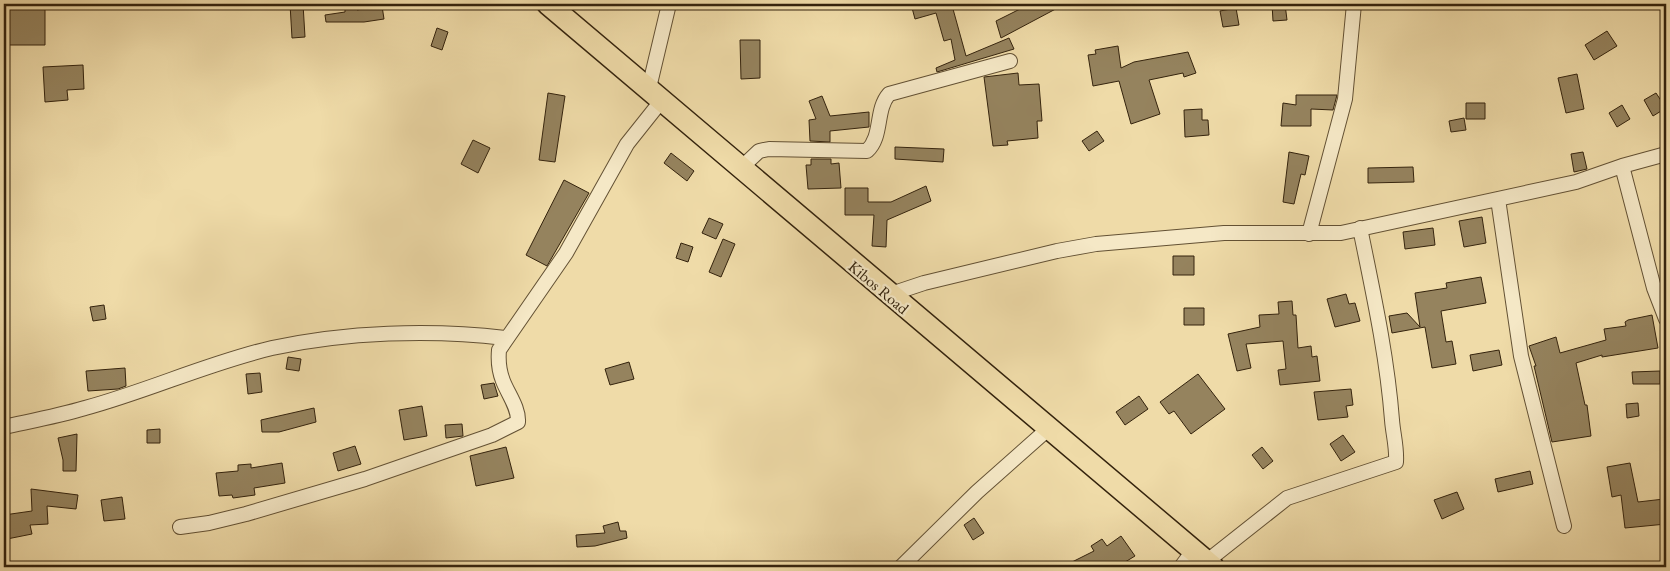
<svg xmlns="http://www.w3.org/2000/svg" width="1670" height="571" font-family="'EB Garamond',serif">
<rect width="100%" height="100%" fill="#efdba8"/>
<filter id="stains"><feTurbulence type="fractalNoise" baseFrequency=".004" numOctaves="4"/><feColorMatrix values="0 0 0 0 .2 0 0 0 0 .09 0 0 0 0 .02 0 0 0 .5 -.17"/></filter>
<radialGradient id="worn" r=".72"><stop offset=".6" stop-color="#630" stop-opacity="0"/><stop offset="1" stop-color="#630" stop-opacity=".3"/></radialGradient>
<path fill="#95835e" stroke="#34230d" d="M4,4h41v41h-41z
M290,4h13l2,33 -13,1z
M345,4h12v6l25,-4 2,13 -20,3h-38l-1,-7 20,-3z
M911,4h45v4l-3,1 13,47 43,-18 5,11 -77,23 -1,-4 19,-8 -4,-21 -7,2 -8,-28 -21,6z
M1030,4h35l-64,34 -5,-17z
M1272,4h13l2,16 -14,1z
M1236,8l3,17 -16,2 -3,-16z
M437,28l11,4 -6,18 -11,-4z
M1607,31l10,15 -23,14 -9,-15z
M740,40h20v38l-19,1z
M1118,46l3,22 13,-6 54,-10 8,21 -12,4 -1,-4 -34,7 11,34 -29,10 -12,-43 -26,5 -5,-31 8,-1 -1,-4z
M83,65l1,24 -17,1 1,10 -23,2 -2,-35z
M1018,73l1,12 20,-1 3,37h-5l1,17 -31,3 1,4 -15,1 -9,-69z
M1577,74l7,35 -18,4 -8,-35z
M548,93l17,3 -10,66 -16,-2z
M1656,93l10,15 -13,8 -9,-16z
M1296,95h41l-4,15 -22,-1v17h-30l2,-23 13,2z
M822,96l8,20 39,-4v15l-39,4v11l-20,-1 -1,-21 7,-1 -7,-18z
M1466,103h19v16h-19z
M1622,105l8,14 -13,8 -8,-14z
M1202,109v11h6l1,15 -24,2 -1,-27z
M1464,118l2,12 -15,2 -2,-11z
M1097,131l7,10 -15,10 -7,-10z
M473,140l17,8 -12,25 -17,-9z
M895,147l49,2 -1,13 -48,-3z
M1289,152l20,4 -4,19 -4,-1 -7,30 -11,-2z
M1583,152l4,17 -13,3 -3,-18z
M671,153l23,18 -7,10 -23,-18z
M811,159h20v5l8,-1 2,25 -33,1 -2,-24h5z
M1413,167l1,15 -46,1v-15z
M564,180l25,13 -42,73 -21,-11z
M926,186l5,15 -44,19 -1,27 -14,-1 2,-31h-29v-27h23v14h23z
M1482,217l4,26 -22,4 -5,-26z
M709,218l14,6 -7,15 -14,-6z
M1433,228l2,17 -30,4 -2,-17z
M723,239l12,5 -14,33 -12,-5z
M681,243l12,4 -5,15 -12,-4z
M1173,256h21v19h-21z
M1481,277l5,26 -45,8 5,31 6,-1 4,23 -24,4 -7,-41 -33,6 -3,-17 18,-3 13,14 -5,-34 32,-5 -1,-5z
M1346,294l3,10 6,-1 5,18 -25,6 -8,-28z
M1292,301l1,14h3l2,33 13,-2 1,11 5,-1 3,25 -40,4 -2,-15 8,-1 -3,-28 -37,3 5,24 -14,3 -9,-37 32,-7 -1,-12 20,-1 -1,-12z
M104,305l2,14 -13,2 -3,-14z
M1184,308h20v17h-20z
M1652,315l6,33 -56,9v-2l-26,8 9,42h2l4,31 -39,6 -18,-76h2l-7,-20 27,-9 4,16 46,-13 -2,-11 22,-3 -1,-4 3,-2z
M1499,350l3,15 -29,6 -3,-16z
M288,357l13,2 -2,12 -13,-2z
M629,362l5,17 -24,6 -5,-16z
M125,368l1,18 -8,3 -30,2 -2,-20z
M1660,371v13h-27l-1,-12z
M260,373l2,19 -14,2 -2,-20z
M1198,374l27,35 -34,25 -17,-23 -5,3 -9,-12z
M494,383l4,13 -14,3 -3,-14z
M1351,389l2,16 -7,1 2,11 -30,3 -4,-28z
M1139,396l9,13 -23,16 -9,-13z
M1638,403l1,13 -12,2 -1,-14z
M422,406l5,30 -23,4 -5,-30z
M314,408l2,14 -37,10h-17l-1,-12z
M462,424l1,12 -17,2 -1,-13z
M160,429v14h-13v-13z
M77,434l-1,37h-13v-11l-5,-22z
M1343,435l12,17 -14,9 -11,-17z
M355,446l6,18 -23,7 -5,-18z
M506,447l8,31 -38,8 -6,-30z
M1262,447l11,14 -10,8 -11,-14z
M282,463l3,20 -31,5 1,7 -22,3 -1,-3 -13,1 -3,-23 22,-2v-6l13,-1v4z
M1630,463l8,39 26,-3 2,25 -41,4 -4,-33 -9,2 -5,-30z
M1530,471l3,13 -35,8 -3,-13z
M31,489l47,6 -2,14 -29,-3 1,18 -18,1 2,9 -25,5 -3,-9v-15l28,-4z
M1457,492l7,17 -22,10 -8,-19z
M122,497l3,22 -21,2 -3,-21z
M974,518l10,15 -11,7 -9,-15z
M618,522l2,9h6l1,7 -32,8 -18,1 -1,-12 29,-2 -2,-7z
M1121,536l14,20 -18,11h-12l-3,-4 -8,4h-32l32,-16 -3,-5 11,-7 5,7z"/>
<g fill="none" stroke-linecap="round" stroke-linejoin="round">
<g stroke="#635134" stroke-width="16">
<path id="minor" d="M649,88l20,-84
M1622,166l32,122 12,31
M741,168l18,-17 10,-2 98,2c16,-15 8,-41 22,-57l121,-33
M1498,199l23,157 43,170
M1309,234l36,-135 9,-95
M888,295l36,-12 133,-32 39,-7 128,-11h117l235,-51 46,-16 44,-12
M4,427c27,-6 54,-11 81,-19 63,-17 123,-45 187,-60 74,-16 159,-19 233,-10
M180,527l29,-4 37,-9 119,-35 127,-44 26,-13c1,-14 -10,-28 -15,-41 -4,-10 -5,-20 -4,-31l67,-97 61,-109 35,-44
M1206,562l81,-64 109,-36c1,-15 -3,-28 -4,-42 -5,-65 -19,-128 -32,-192
M901,567l76,-75 71,-63
M1181,567l12,-16"/>
</g>
<g stroke="#34230d" stroke-width="24">
<path id="primary" d="M548,4l665,563"/>
</g>
<use href="#minor" stroke="#f5e8c6" stroke-width="14"/>
<use href="#primary" stroke="#efdba8" stroke-width="21"/>
</g>
<g text-anchor="middle" stroke-width="4.5" stroke-linejoin="round" paint-order="stroke">
<g font-size="16" fill="#34230d" stroke="#f5e8c6">
<text transform="translate(879 287) rotate(40)" y="6">Kibos Road</text>
</g>
</g>
<rect width="1670" height="571" fill="none" stroke="#efdba8" stroke-width="20"/>
<rect x="5" y="5" width="1660" height="561" fill="none" stroke="#34230d" stroke-width="2.5"/>
<rect x="10" y="10" width="1650" height="551" fill="none" stroke="#34230d"/>
<rect width="100%" height="100%" filter="url(#stains)"/>
<rect width="100%" height="100%" fill="url(#worn)"/>
</svg>
